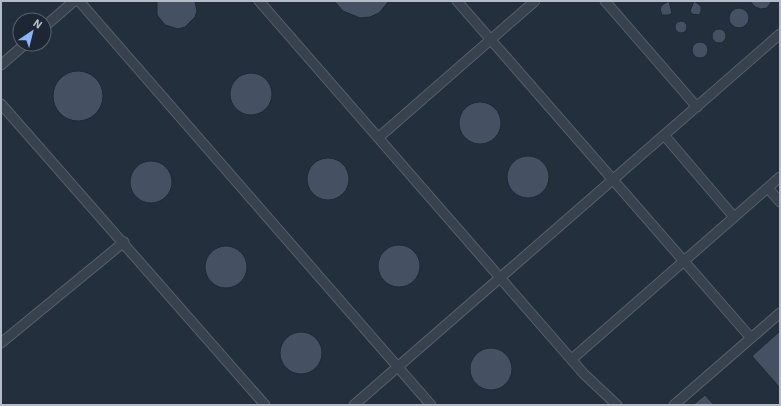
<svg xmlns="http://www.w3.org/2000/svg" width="781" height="406" font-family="'IBM Plex Sans',sans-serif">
<rect width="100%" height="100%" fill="#242f3e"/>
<path fill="#455162" stroke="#1f2835" d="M157,1h38l2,10 -2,6 -10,10 -7,2 -13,-4 -8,-10z
M334,1h55l-10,12 -9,4 -10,1 -17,-7z
M669,1l3,12 -3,2h-7l-2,-6 2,-4z
M694,1l7,5v6l-2,3 -7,-1 -2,-3z
M750,1h22l-5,7 -6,1 -6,-2z
M729 18a10 10 0 1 1 20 0a10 10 0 1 1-20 0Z
M675 27a6 6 0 1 1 12 0a6 6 0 1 1-12 0Z
M712 36a7 7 0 1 1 14 0a7 7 0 1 1-14 0Z
M692 50a8 8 0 1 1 16 0a8 8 0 1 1-16 0Z
M53 96a25 25 0 1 1 50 0a25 25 0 1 1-50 0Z
M230 94a21 21 0 1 1 42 0a21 21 0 1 1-42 0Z
M459 123a21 21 0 1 1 42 0a21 21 0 1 1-42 0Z
M507 177a21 21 0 1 1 42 0a21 21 0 1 1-42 0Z
M307 179a21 21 0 1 1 42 0a21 21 0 1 1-42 0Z
M130 182a21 21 0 1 1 42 0a21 21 0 1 1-42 0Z
M378 266a21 21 0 1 1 42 0a21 21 0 1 1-42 0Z
M205 267a21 21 0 1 1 42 0a21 21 0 1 1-42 0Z
M780,331v57l-28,-32z
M280 353a21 21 0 1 1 42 0a21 21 0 1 1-42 0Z
M470 369a21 21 0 1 1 42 0a21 21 0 1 1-42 0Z
M705,395l9,10h-21z"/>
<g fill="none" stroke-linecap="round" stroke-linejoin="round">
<g stroke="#565f6c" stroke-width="11">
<path id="minor" d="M79,1l352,404
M259,1l325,373 33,31
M457,1l294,337
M605,1l92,106
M44,27l30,-26
M1,65l24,-21
M1,104l264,301
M664,135l70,82
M378,138l157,-137
M768,188l12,14
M1,343l123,-101
M572,359l208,-182
M354,405l426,-371
M674,405l106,-92"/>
</g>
<use href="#minor" stroke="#38414e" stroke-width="9"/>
</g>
<rect width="781" height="406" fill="none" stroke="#b4bcc9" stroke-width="4"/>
<g transform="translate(32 32) rotate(35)"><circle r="19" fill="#1d2633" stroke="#59626f"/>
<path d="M0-3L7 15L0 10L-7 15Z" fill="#8ab4f8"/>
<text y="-6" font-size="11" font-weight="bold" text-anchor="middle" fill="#b4bcc9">N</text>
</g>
</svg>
